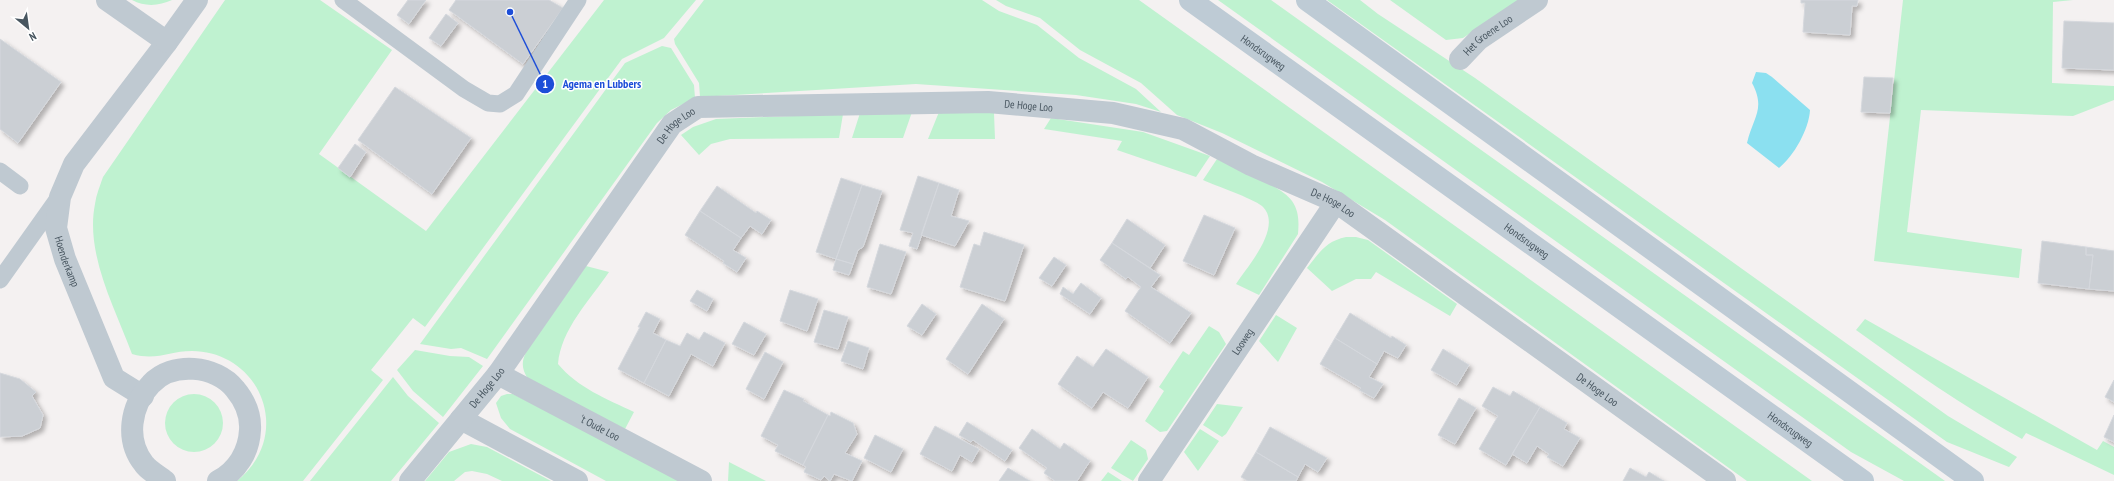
<svg xmlns="http://www.w3.org/2000/svg" width="2114" height="481" font-family="'PT Sans Narrow',sans-serif">
<defs>
<filter id="shadow"><feDropShadow dx="3.5" dy="3.5" stdDeviation="2" flood-color="#0004"/></filter>
</defs>
<rect width="100%" height="100%" fill="#f4f1f1"/>
<path fill="#bff2d0" d="M132,0h40c-13,6 -27,7 -40,0z
M225,0h95l72,50 -73,104 107,77 178,-231h92l-32,38 -42,21 -197,268 -12,-9 -42,52 12,10 -80,101h-66c19,-15 31,-38 29,-63 -3,-39 -36,-67 -74,-67 -23,0 -35,10 -60,3 -17,-46 -47,-100 -37,-150 1,-9 5,-18 8,-27z
M704,0h278l17,11 38,14 42,33 57,31 25,23 -25,-8 -60,-9 -160,-11 -216,13 -1,-14 -24,-39 -1,-5z
M996,0h143l673,481h-65l-362,-261 -63,-38 -100,-49 -45,-18 -36,-32 -61,-33 -40,-32 -34,-12z
M1218,0h53l674,481h-41l-53,-29z
M1327,0h33l18,14 97,64 473,338 69,41 -8,10 -62,-25z
M1390,0h130l-57,38 -17,2z
M1903,0h170l-20,2 -1,81 62,3v14l-41,16 -152,-6 -14,122 115,17 -3,29 -145,-17z
M662,46l9,2 23,37 1,13 -24,12 -14,13 -170,236 -26,-11 -10,1 -31,-5 205,-281z
M912,112l-9,26h-51l8,-25z
M939,112l55,1 1,26h-67z
M843,114l-4,24 -109,1 -19,5 -12,11 -18,-20 12,-8 23,-8z
M1051,118l92,14 67,24 -14,21 -79,-27 5,-9 -78,-12z
M1217,159c18,9 65,27 75,42 7,10 7,21 6,33l-39,61 -23,-11c11,-17 48,-58 26,-78 -10,-8 -46,-20 -59,-26z
M1346,237h10l12,3 89,64 -7,12 -74,-44 -5,7h-15l-24,12 -25,-23c12,-15 19,-27 39,-31z
M586,266l23,6c-19,28 -48,57 -51,92 20,24 49,35 76,48l-9,17 -97,-50c-7,-11 -7,-19 0,-30z
M1276,315l21,13 -19,34 -19,-21z
M1865,319l232,131 6,-9 11,6v28l-88,-42 -4,6c-58,-32 -112,-70 -166,-109z
M1209,326l10,6 7,12 -59,87 -7,1 -15,-11 19,-30 -5,-4 24,-36 6,4z
M415,350l35,6 19,1 14,9 -40,51 -30,-26 -16,-21z
M393,377l15,19 31,27 -48,58h-81z
M507,394h6l170,87h-77l-96,-52 -9,-11 -5,-15 5,-7z
M165 423a29 29 0 1 1 58 0a29 29 0 1 1-58 0Z
M1217,404l26,3 -17,27 -4,3 -19,-12z
M1200,429l19,12 -21,30 -14,-19z
M1131,440l15,10 2,9 -15,22 -22,-13z
M471,444l16,3 64,34h-49l-15,-7 -15,-3 -7,1 -11,9h-29l24,-29z
M729,462l37,19h-38z
M1108,472l14,9h-21z"/>
<path fill="#8be0f0" d="M1756,72l10,1 6,4 38,33c-1,19 -16,46 -31,58l-32,-25c6,-26 19,-34 5,-60z"/>
<path fill="#cbcfd4" stroke="#d5d8dd" filter="url(#shadow)" d="M408,0h18l-17,24 -12,-9z
M456,0h93l14,8 -40,56 -74,-54z
M1801,0h57l-1,6h-5l-2,29 -47,-3 2,-29h-4z
M446,14l12,9 -17,23 -12,-8z
M2064,21l50,2v47l-52,-2z
M0,39l61,43 -43,61 -18,-14z
M1864,77l29,1 -3,35 -29,-1z
M395,87l76,51 -39,56 -74,-54z
M355,144l11,8 -16,25 -12,-9z
M918,176l21,7 -22,66 -8,-3 4,-13 -13,-3z
M841,178l21,7 -26,74 -20,-7z
M939,183l20,7 -8,26 18,5 -14,25 -34,-11z
M862,185l20,6 -19,56 -5,3 -5,14 -17,-5z
M717,186l39,27 1,-2 14,9 -9,14 -12,-8 -9,12 -41,-27z
M700,211l41,27 -8,12 13,8 -9,14 -14,-9 1,-2 -39,-26z
M1204,215l31,13 -21,47 -31,-14z
M1127,219l38,26 -15,23 -38,-25z
M984,232l40,13 -19,56 -45,-14 14,-43 6,2z
M2042,241l44,6v8h7l-4,34 -51,-6z
M1112,243l48,32 -9,12 40,26 -21,30 -45,-32 16,-24 -13,-10 -2,2 -26,-19z
M880,244l26,8 -15,42 -24,-7z
M2086,247l28,4v40l-25,-2 4,-34h-7z
M1054,257l12,8 -14,21 -13,-8z
M836,259l17,5 -4,11 -16,-5z
M1081,283l20,15 -11,16 -30,-20 3,-7 10,7z
M697,290l16,9 -6,12 -17,-10z
M790,290l28,9 -11,32 -27,-10z
M922,304l14,10 -14,21 -15,-9z
M982,304l22,15 -36,55 -22,-15z
M824,310l24,7 -10,32 -24,-7z
M646,312l14,7 -7,14 13,7 -22,43 -26,-14 22,-42h-2z
M1350,313l41,25 1,-2 14,9 -8,13 -14,-7 -7,13 -42,-26z
M744,322l22,12 -12,21 -22,-11z
M704,332l21,11 -12,23 -22,-12 -22,42 -25,-13 22,-43 14,6 7,-13 12,7z
M1335,338l42,26 -8,13 14,7 -9,14 -15,-8 2,-2 -41,-24z
M848,341l21,7 -6,21 -22,-8z
M1106,349l42,28 -20,31 -25,-16 -11,16 -34,-24 19,-28 16,11z
M1443,349l26,16 -12,20 -26,-15z
M765,352l18,10 -19,37 -18,-10z
M0,373l20,6 16,13 -4,4 11,19 -3,13 -18,8 -22,1z
M2114,380v22l-9,-5z
M1493,387l17,9 3,-5 27,16 -34,58 -27,-16 19,-33 -16,-10z
M784,390l20,9 -1,2 25,14 -25,50 -28,-14 3,-6 -17,-9z
M1459,398l17,10 -21,36 -17,-9z
M1540,407l27,16 -3,6 16,9 -17,28 -16,-9 2,-3 -12,-8 -10,17 -15,-9z
M831,412l22,11 4,11 -12,19 17,8 -10,20 -18,-7 -4,7 -6,-5 -3,4 -17,-8 2,-5 -3,-2 25,-50 2,1z
M2114,415v27l-10,-5z
M967,422l45,28 -7,11 -32,-21 -2,2 -12,-7z
M935,426l44,23 -7,13 -12,-7 -8,16 -32,-17z
M1270,427l57,31 -9,14 -13,-8 -7,13 -42,-25z
M1032,429l28,20 4,-6 26,18 -13,20h-22l-11,-8 3,-5 -28,-20z
M875,435l28,14 -12,23 -27,-14z
M1256,452l42,25 -2,4h-48l-7,-4z
M1008,468l22,13h-31z
M1630,468l16,9 3,-5 15,9h-41z"/>
<g fill="none" stroke-linecap="round" stroke-linejoin="round">
<path stroke="#bfc9d1" stroke-width="17" d="M343,0l121,89 24,14 12,1 16,-10 62,-94
M0,171l20,15
M0,280l59,-83"/>
<g stroke="#bfc9d1" stroke-width="22">
<path id="s1" d="M107,0l60,42 -93,122 -14,33 -4,31 9,31 49,119 29,18"/>
<path d="M167,42l30,-42"/>
<path id="s2" d="M1460,59l19,-20 58,-39"/>
<path id="s3" d="M498,374l203,107"/>
<path d="M461,419l116,62"/>
<path d="M165,481c-6,-5 -16,-10 -21,-17 -19,-24 -14,-58 7,-80 21,-23 65,-19 84,5 10,12 16,25 15,41 -1,22 -13,41 -32,51"/>
<path id="s4" d="M410,481l88,-107 174,-250 26,-17 290,-5 125,11 70,16 68,36 85,37 389,279"/>
<path id="s5" d="M1149,481l187,-279"/>
</g>
<g stroke="#becbd5" stroke-width="22">
<path id="s6" d="M1190,0l673,481"/>
<path d="M1307,0l666,481"/>
</g>
</g>
<g text-anchor="middle" stroke-width="3" stroke-linejoin="round" paint-order="stroke">
<g font-size="11" fill="#485660" stroke="#fff">
<text dy="4" stroke="none"><textPath href="#s2" startOffset="37">Het Groene Loo</textPath></text>
<text dy="4" stroke="none"><textPath href="#s6" startOffset="90">Hondsrugweg</textPath></text>
<text dy="4" stroke="none"><textPath href="#s4" startOffset="805">De Hoge Loo</textPath></text>
<text dy="4" stroke="none"><textPath href="#s4" startOffset="445">De Hoge Loo</textPath></text>
<text dy="4" stroke="none"><textPath href="#s4" startOffset="1129">De Hoge Loo</textPath></text>
<text dy="4" stroke="none"><textPath href="#s6" startOffset="414">Hondsrugweg</textPath></text>
<text dy="4" stroke="none"><textPath href="#s1" startOffset="329">Hoenderkamp</textPath></text>
<text dy="4" stroke="none"><textPath href="#s5" startOffset="168">Looweg</textPath></text>
<text dy="4" stroke="none"><textPath href="#s4" startOffset="121">De Hoge Loo</textPath></text>
<text dy="4" stroke="none"><textPath href="#s4" startOffset="1453">De Hoge Loo</textPath></text>
<text dy="4" stroke="none"><textPath href="#s3" startOffset="115">'t Oude Loo</textPath></text>
<text dy="4" stroke="none"><textPath href="#s6" startOffset="738">Hondsrugweg</textPath></text>
</g>
</g>
<path fill="none" stroke="#1d4ed8" stroke-width="1.5" d="M510 12L545 84"/>
<g fill="#1d4ed8" stroke="#fff" stroke-width="1.5">
<circle cx="510" cy="12" r="4"/>
<circle cx="545" cy="84" r="10"/>
</g>
<g font-size="12" text-anchor="middle" font-weight="bold" fill="#fff">
<text x="545" y="88">1</text>
</g>
<g font-size="12" text-anchor="middle" font-weight="bold" fill="#1d4ed8" stroke="#fff" stroke-width="3" stroke-linejoin="round" paint-order="stroke">
<text x="602" y="88">Agema en Lubbers</text>
</g>
<g transform="translate(28 28) rotate(151)" stroke="#ffffff" stroke-width="3" paint-order="stroke">
<path d="M0-3L7 15L0 10L-7 15Z" fill="#485660"/>
<text y="-6" font-size="11" font-weight="bold" text-anchor="middle" fill="#485660">N</text>
</g>
</svg>
